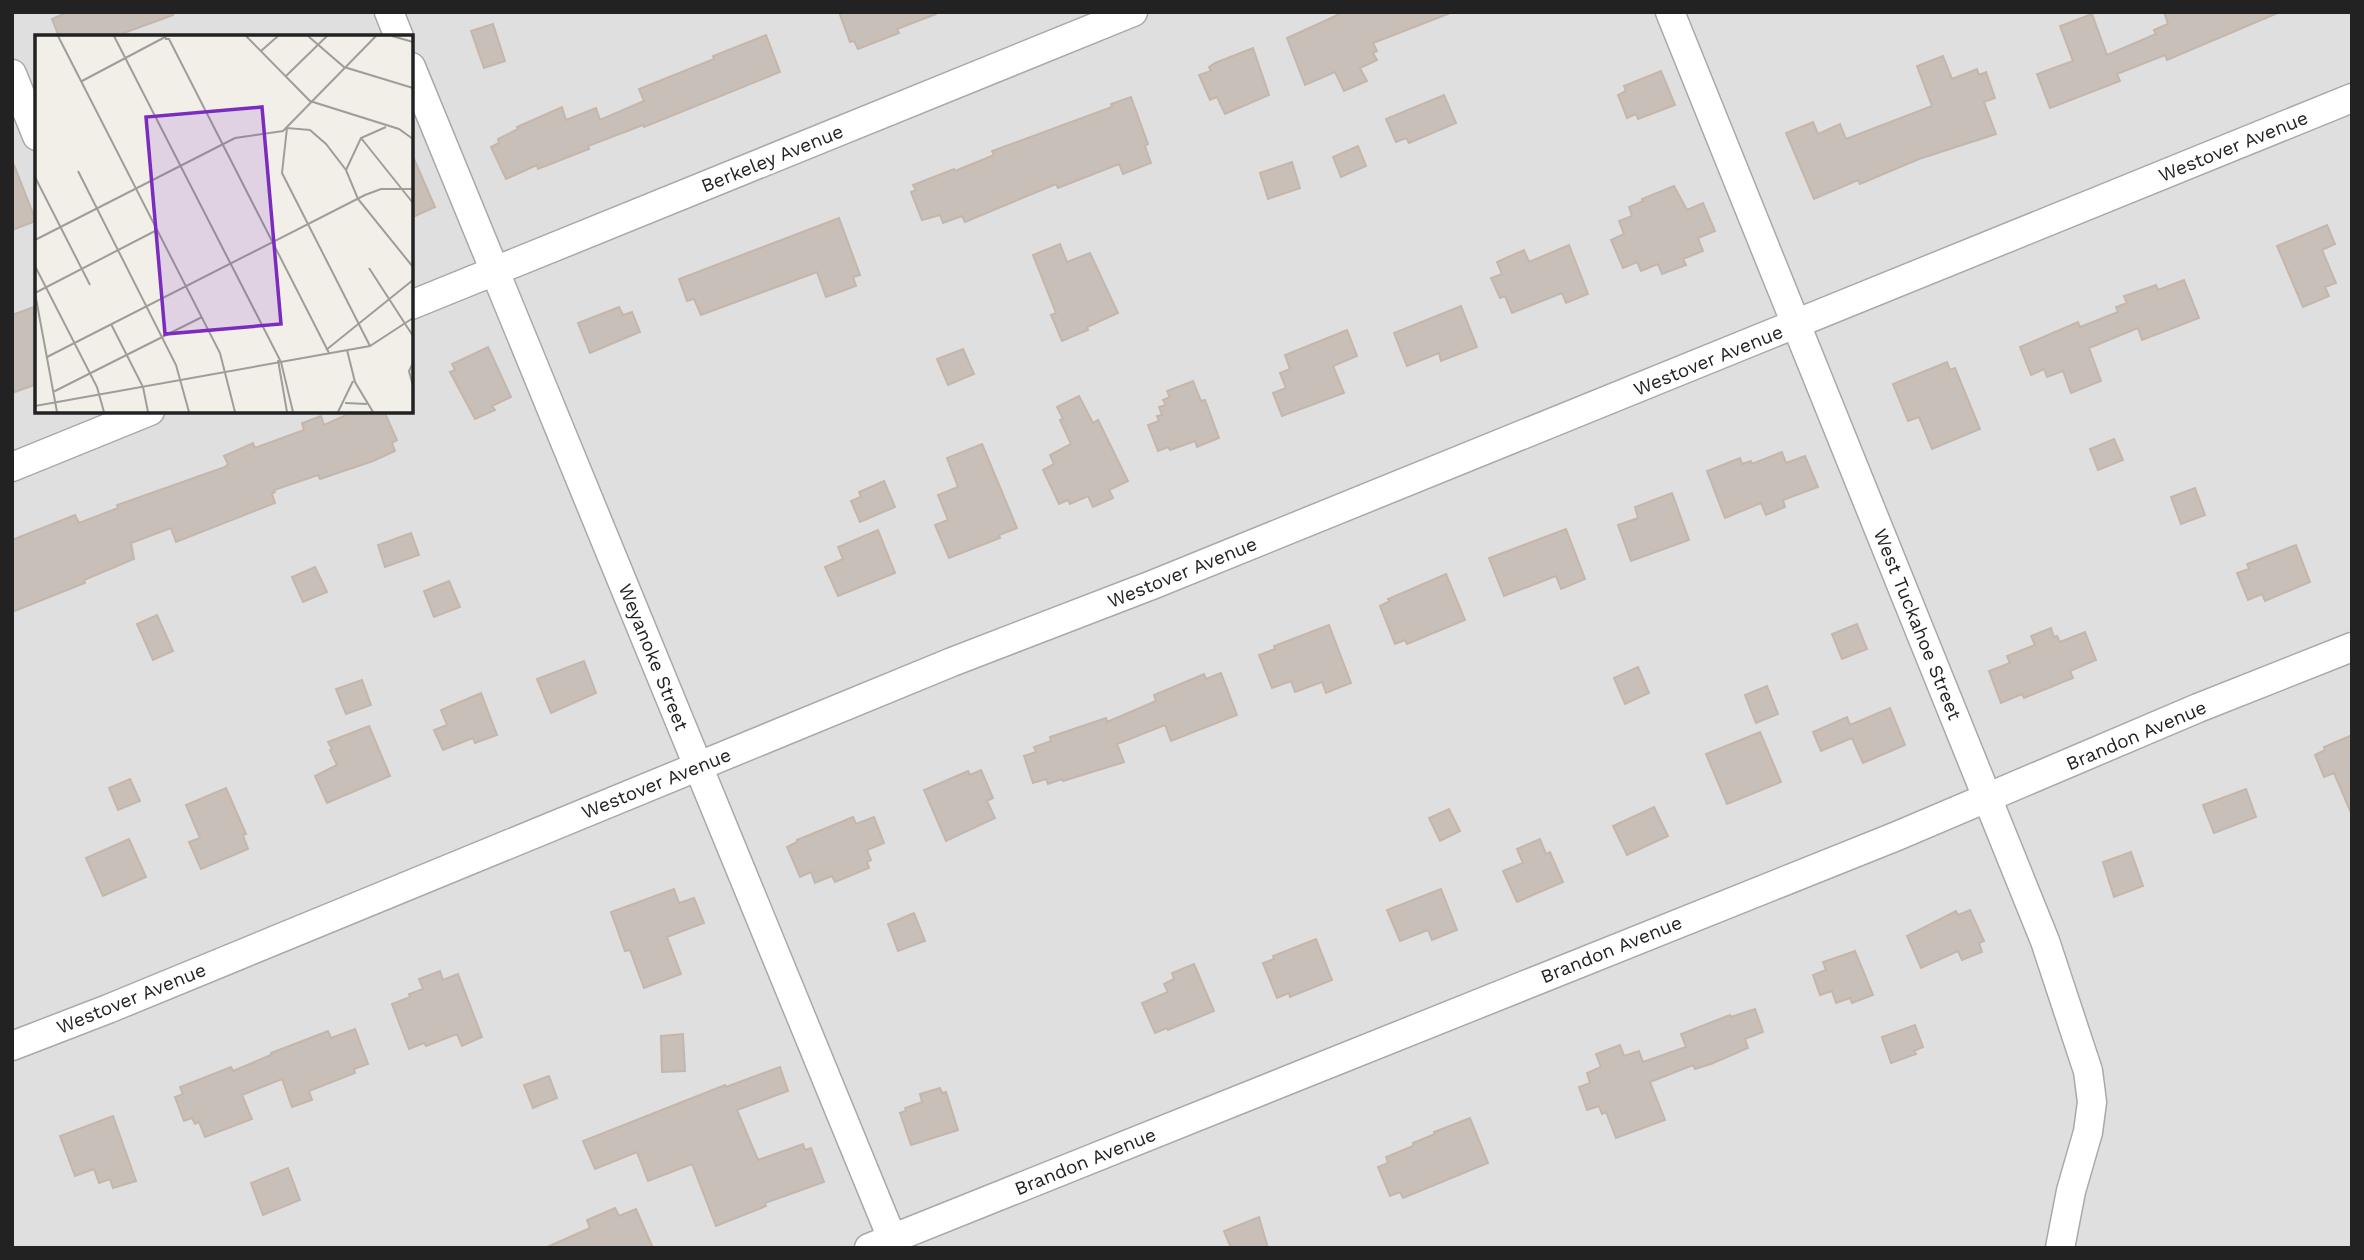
<svg xmlns="http://www.w3.org/2000/svg" width="2364" height="1260" font-family="'Work Sans',sans-serif">
<rect width="100%" height="100%" fill="#f2efe9"/>
<path fill="#e0dfdf" fill-rule="evenodd" d="M12,12h2340v1236h-2340zM37,37h374v374h-374z"/>
<path fill="#c7bfb8" stroke="#c4b6ab" stroke-width="2" d="M68,12h105v3l-60,22h-54l-7,-18z
M839,12h97v2l-39,15 2,4 -41,16 -4,-8 -4,1z
M1344,12h103l1,2 -75,29 4,8 -4,2 4,7 -17,8 7,13 -23,10 -9,-19 -30,13 -18,-47z
M2164,12h116l-113,48 -2,-5 -48,19 3,7 -70,27 -13,-34 36,-13 -13,-35 32,-12 15,41 49,-21 -2,-4 14,-6z
M493,24l12,37 -21,7 -13,-37z
M766,35l14,37 -136,55 -1,-2 -55,21 1,3 -51,20 -1,-4 -31,14 -15,-32 8,-4 -1,-4 20,-10 -1,-2 45,-20 4,13 30,-12 4,12 44,-19 -5,-12 75,-30 -1,-3z
M1253,48l16,47 -44,19 -8,-17 -7,3 -11,-25 12,-4 -2,-4 6,-4z
M1943,56l9,23 25,-10 2,6 7,-3 9,26 -11,4 12,32 -77,25 -59,25 -2,-4 -7,3 -37,16 -28,-66 27,-11 5,12 22,-10 6,15 86,-33 -15,-40z
M1661,71l14,34 -37,14 -2,-5 -9,4 -9,-23 8,-4 -2,-5z
M1444,95l12,28 -47,20 -3,-5 -10,4 -10,-23z
M1131,97l17,47 -3,2 6,17 -28,11 -4,-10 -61,24 -2,-4 -91,38 -3,-6 -19,7 -3,-8 -18,5 -11,-28 5,-2 -3,-5 41,-16 1,2 39,-16 -2,-4 120,-44 -1,-3z
M1358,146l8,20 -25,11 -8,-20z
M411,152l24,55 -24,11z
M1292,162l8,26 -32,11 -8,-26z
M12,165h2l22,56 -24,9z
M1674,186l13,24 16,-7 12,28 -17,7 5,13 -20,8 3,6 -24,9 -4,-10 -17,7 -4,-9 -14,6 -12,-28 13,-6 -5,-13 13,-5 -3,-9 14,-6 -1,-2z
M839,218l21,57 -7,2 3,9 -30,11 -9,-25 -116,43 -7,-16 -7,2 -8,-22z
M2327,225l8,19 -13,6 14,33 -11,4 4,9 -26,11 -26,-61z
M1060,244l7,18 23,-9 28,60 -31,14 1,3 -26,11 -11,-26 5,-2 -23,-58z
M1569,245l19,49 -22,9 -4,-10 -50,20 -7,-17 -5,2 -9,-20 11,-4 -5,-12 27,-12 5,12z
M2184,280l15,38 -57,22 -4,-12 -49,20 12,33 -30,12 -8,-22 -16,6 -3,-8 -13,6 -11,-28 58,-25 2,5 38,-15 -2,-5 11,-4 -3,-7 32,-11 2,5z
M37,306v78l-25,9v-78z
M1461,306l16,41 -36,14 -2,-8 -32,13 -13,-33z
M619,307l4,8 9,-3 8,20 -50,21 -12,-30z
M1347,330l10,26 -24,10 11,27 -62,23 -9,-23 13,-5 -6,-15 10,-4 -5,-14z
M488,347l23,50 -19,9 3,4 -20,9 -25,-47 5,-2 -3,-6z
M963,349l11,25 -26,11 -11,-26z
M1947,362l3,8 5,-2 25,61 -48,20 -13,-32 -11,4 -15,-37z
M1193,381l8,20 4,-1 14,38 -22,9 -2,-6 -25,9 -2,-3 -10,4 -10,-26 11,-4 -2,-5 5,-1 -3,-8 7,-2 -3,-5 7,-3 -3,-6z
M1079,396l14,27 5,-3 30,61 -19,9 4,8 -20,9 -5,-11 -18,8 -2,-4 -9,4 -16,-34 11,-6 -4,-9 21,-11 -11,-24 3,-1 -6,-12z
M355,411h29l13,29 -5,3 3,8 -22,10 -53,18 -2,-4 -44,15 1,2 -3,2 3,9 -99,39 -5,-14 -40,15 3,16 -50,21 1,3 -73,29v-72l63,-25 4,8 39,-15 -1,-3 108,-38 3,-3 -4,-8 29,-13 2,5 49,-18 -2,-7 19,-7 3,9z
M2114,439l9,21 -25,10 -8,-21z
M982,444l35,84 -18,7 1,3 -51,20 -14,-33 13,-5 -10,-25 20,-8 -11,-29z
M1782,452l4,11 19,-7 13,31 -35,13 2,7 -19,8 -5,-12 -36,15 -18,-47 33,-13 2,6 9,-3 1,3z
M884,481l11,26 -35,15 -9,-21 10,-4 -2,-5z
M2195,488l10,27 -24,9 -10,-27z
M1672,493l17,47 -58,21 -13,-36 20,-7 -3,-11z
M1566,529l19,50 -24,10 -5,-13 -52,20 -15,-38z
M878,530l17,43 -57,23 -13,-29 18,-8 -5,-12z
M411,533l8,22 -34,12 -7,-22z
M2296,545l14,37 -45,19 -3,-7 -14,6 -11,-27 12,-4 -2,-5z
M315,567l12,25 -24,10 -11,-25z
M1446,574l19,46 -58,24 -2,-4 -10,4 -15,-38 10,-5 -2,-2z
M449,581l11,26 -26,10 -10,-26z
M157,615l16,36 -20,9 -16,-36z
M1857,624l10,25 -25,10 -10,-25z
M1329,625l22,58 -25,10 -4,-11 -27,10 -4,-11 -19,7 -13,-33 16,-6 -1,-3z
M2051,628l3,9 3,-1 3,6 25,-10 11,28 -26,11 3,7 -49,20 -2,-4 -21,9 -12,-32 21,-8 -3,-7 28,-11 -4,-9z
M584,661l12,32 -45,20 -14,-34z
M1638,667l11,26 -24,11 -11,-26z
M1221,673l16,42 -66,26 -6,-16 -48,19 7,18 -61,19 -1,-2 -14,5 -2,-5 -13,4 -9,-27 12,-4 -2,-5 17,-6 -1,-4 56,-19 1,4 49,-21 -2,-6 17,-7 33,-14 2,5z
M362,680l9,25 -25,9 -10,-25z
M1767,686l11,28 -22,9 -11,-28z
M481,693l16,42 -22,8 -2,-5 -30,12 -9,-20 13,-5 -6,-15z
M1890,708l15,37 -42,18 -11,-25 -31,13 -8,-19 34,-15 3,8z
M369,726l21,50 -63,27 -12,-27 22,-11 -7,-15 2,-1 -4,-7z
M1760,732l21,50 -54,22 -21,-50z
M2352,735v80l-18,-42 -10,4 -9,-22 10,-5 -1,-3z
M981,770l12,28 -6,3 8,17 -49,23 -22,-51 44,-19 2,4z
M130,779l10,22 -22,9 -9,-22z
M226,788l20,46 -3,1 5,14 -47,20 -12,-27 11,-4 -14,-33z
M2246,789l10,28 -42,16 -11,-28z
M1654,807l14,29 -41,19 -14,-29z
M1449,809l11,22 -20,10 -11,-23z
M853,817l3,7 18,-7 10,26 -17,7 4,10 -4,2 2,6 -34,14 -3,-6 -17,7 -4,-11 -11,5 -13,-30 10,-5v-2z
M129,839l17,38 -43,19 -17,-38z
M1540,839l6,15 4,-2 13,30 -46,20 -14,-31 20,-8 -6,-14z
M2131,852l12,34 -29,11 -11,-35z
M674,889l5,14 15,-5 10,25 -37,14 14,37 -37,14 -14,-38 -5,1 -14,-39z
M1441,889l16,41 -25,10 -4,-10 -28,11 -13,-31z
M1970,910l14,31 -5,2 3,9 -20,8 -4,-9 -37,17 -14,-32 49,-25 2,4z
M914,913l11,28 -27,10 -10,-27z
M1316,939l16,41 -42,17 -1,-4 -12,5 -14,-35 11,-4 -1,-3z
M1855,951l18,44 -21,8 -2,-5 -14,5 -4,-12 -12,4 -7,-20 13,-5 -3,-8z
M1194,964l20,47 -46,19 -1,-2 -12,5 -13,-30 26,-11 -4,-8 10,-5 -2,-6z
M440,971l3,9 15,-6 24,63 -20,9 -5,-12 -31,12 -2,-3 -15,6 -17,-45 18,-7 -1,-3 14,-5 -4,-10z
M1755,1009l8,23 -18,7 3,9 -37,16 -16,5 -2,-4 -43,17 15,38 -49,18 -10,-26 -4,2 -3,-8 -12,4 -8,-23 11,-4 -3,-10 14,-6 -5,-13 24,-9 4,11 15,-5 4,11 43,-15 -5,-13 49,-19 1,2z
M1915,1025l8,22 -9,4 2,3 -25,9 -9,-26z
M355,1029l13,35 -14,5 1,4 -46,18 3,9 -20,7 -10,-28 -40,16 10,24 -47,18 -6,-15 -4,2 -3,-6 -8,3 -9,-24 8,-3 -3,-7 51,-20 2,4 38,-16v-2l57,-22 3,7z
M683,1034l2,37 -23,1 -1,-36z
M780,1067l8,24 -51,19 21,50 45,-16 2,6 6,-2 13,34 -59,21 1,3 -50,20 -24,-62 -44,17 -11,-29 -42,17 -12,-28 142,-56 1,2z
M549,1076l8,22 -24,10 -9,-23z
M940,1088l2,5 4,-1 12,38 -47,15 -11,-32 6,-2 -1,-3 17,-6 -2,-8z
M113,1116l23,65 -23,7 -3,-9 -11,4 -5,-14 -19,7 -15,-40z
M1470,1118l18,45 -85,35 -3,-6 -10,4 -12,-29 10,-4 -2,-6 27,-11v-3l22,-9 -1,-2z
M288,1168l12,32 -37,15 -12,-32z
M615,1208l4,8 17,-7 17,39h-108l45,-20 -3,-8z
M1259,1217l9,31h-37l-7,-17z"/>
<g fill="none" stroke-linecap="round" stroke-linejoin="round">
<g stroke="#a9a9a9" stroke-width="31">
<path id="minor" d="M389,12l10,25
M1670,12l375,929 43,130 4,31 -4,30 -17,59 -11,57
M411,67l485,1181
M12,74l25,62
M411,305l722,-293
M12,467l138,-56
M12,1046l96,-37 844,-347 200,-77 1200,-487
M869,1248l1028,-412 301,-128 154,-61"/>
</g>
<use href="#minor" stroke="#fff" stroke-width="28"/>
</g>
<g text-anchor="middle" stroke-width="7" stroke-linejoin="round" paint-order="stroke">
<g font-size="19" fill="#222" stroke="#fff">
<text transform="translate(2233 146) rotate(-22)" y="7">Westover Avenue</text>
<text transform="translate(772 158) rotate(-22)" y="7">Berkeley Avenue</text>
<text transform="translate(1708 360) rotate(-22)" y="7">Westover Avenue</text>
<text transform="translate(1182 572) rotate(-22)" y="7">Westover Avenue</text>
<text transform="translate(1918 624) rotate(68)" y="7">West Tuckahoe Street</text>
<text transform="translate(654 657) rotate(68)" y="7">Weyanoke Street</text>
<text transform="translate(2136 735) rotate(-23)" y="7">Brandon Avenue</text>
<text transform="translate(656 783) rotate(-22)" y="7">Westover Avenue</text>
<text transform="translate(1611 949) rotate(-22)" y="7">Brandon Avenue</text>
<text transform="translate(131 998) rotate(-22)" y="7">Westover Avenue</text>
<text transform="translate(1085 1161) rotate(-22)" y="7">Brandon Avenue</text>
</g>
</g>
<g transform="translate(35 35)">
<rect width="378" height="378" fill="#f2efe9"/>
<path fill="none" stroke="#9f9d99" stroke-width="2" d="M23,1l162,317 15,59M79,1l167,326 12,50M211,1l64,65 89,28 14,10M273,1l36,31 69,21M357,1l21,6M130,4h4l160,314M226,16l17,-15M251,41l41,-40M47,46l85,-45M326,103l52,65M311,135l15,-32 25,-11M43,136l98,194 13,47M0,142l55,108M0,205l200,-102 48,-7 93,-95M0,231l62,121 7,25M334,233l44,68M0,258l122,-63M0,258l22,119M76,289l32,63 5,25M335,311l-88,-173 5,-45 23,2 16,14 20,26 12,29 55,68M291,315l87,-70M312,315l8,32 18,30M12,322l318,-162 16,-6h32M243,325l9,52M378,328l-4,8 4,15M18,357l149,-75M310,368l22,1M0,371l335,-60 43,-28M303,377l15,-31"/>
<path fill="#7b2cbf" fill-opacity="0.15" stroke="#7b2cbf" stroke-width="3.5" d="M227,72l19,217 -116,10 -19,-217z"/>
<rect width="378" height="378" fill="none" stroke="#222" stroke-width="3.5"/>
</g>
<rect width="2364" height="1260" fill="none" stroke="#222222" stroke-width="28"/>
</svg>
